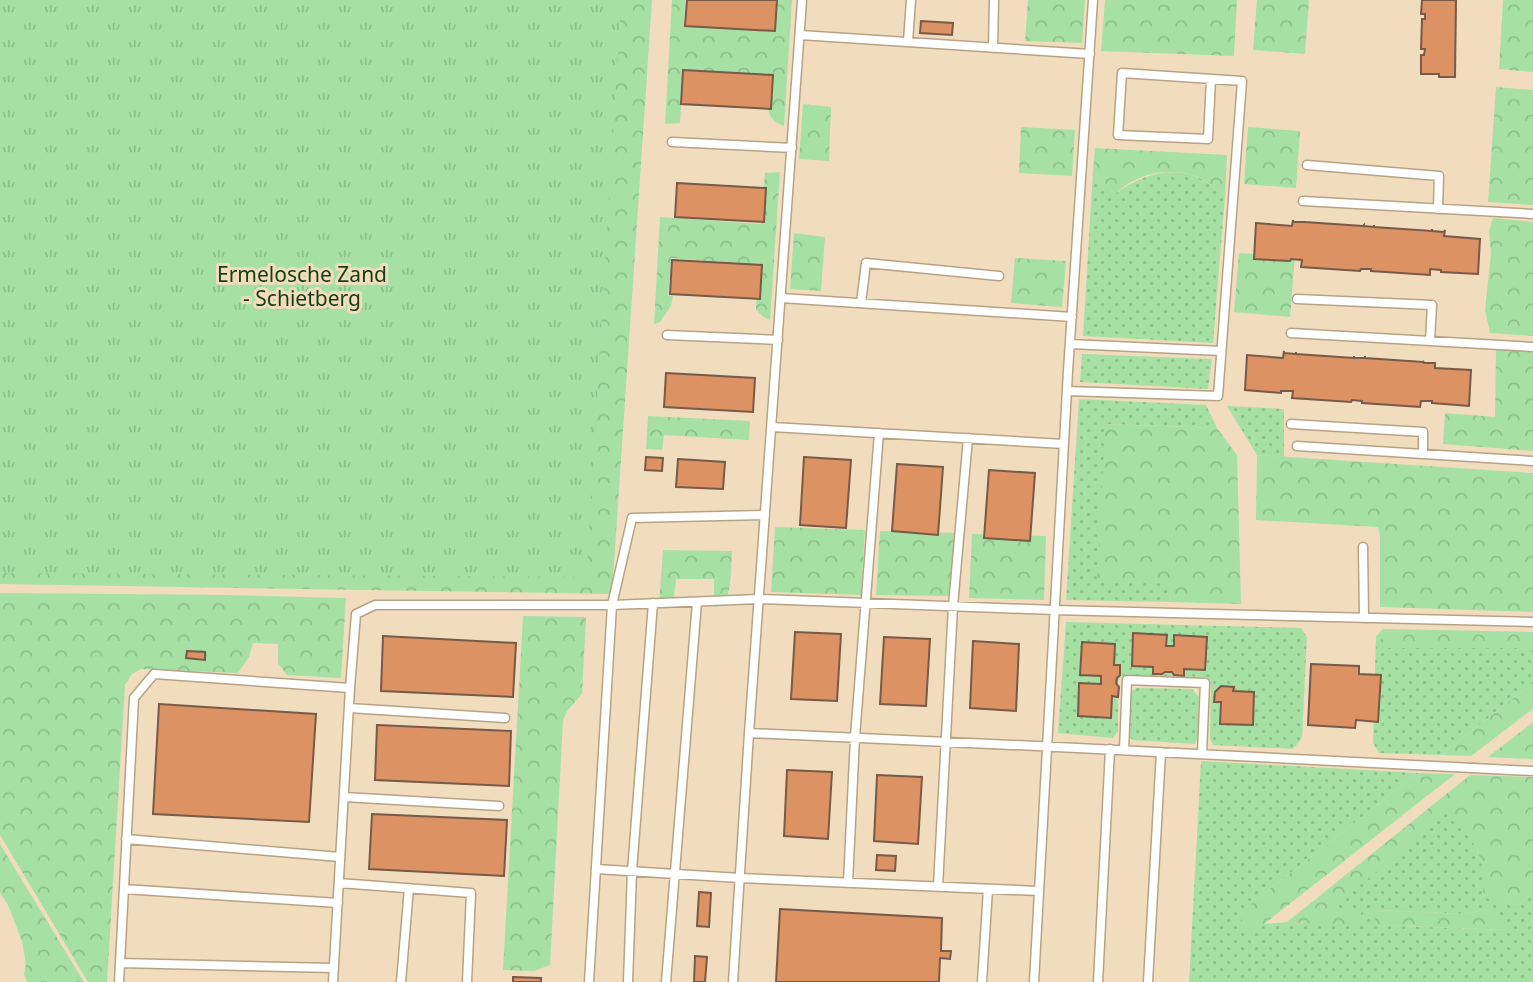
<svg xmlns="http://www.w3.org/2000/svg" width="1533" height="982" font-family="'Noto Sans',sans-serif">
<defs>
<pattern id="grass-dots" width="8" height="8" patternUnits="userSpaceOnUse" patternTransform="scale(1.75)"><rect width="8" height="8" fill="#a6e1a3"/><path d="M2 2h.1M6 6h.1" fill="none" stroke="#8ec08b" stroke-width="1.8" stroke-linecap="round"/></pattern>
<pattern id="forest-crowns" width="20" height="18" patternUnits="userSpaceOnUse" patternTransform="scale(1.75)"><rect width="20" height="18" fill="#a6e1a3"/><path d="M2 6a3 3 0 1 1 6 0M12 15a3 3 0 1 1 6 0" fill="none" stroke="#8ec08b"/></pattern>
<pattern id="park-tufts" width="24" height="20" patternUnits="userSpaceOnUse" patternTransform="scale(1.75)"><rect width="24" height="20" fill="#a6e1a3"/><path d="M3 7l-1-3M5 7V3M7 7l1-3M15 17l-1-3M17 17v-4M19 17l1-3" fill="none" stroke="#8ec08b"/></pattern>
</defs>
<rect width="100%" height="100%" fill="#f1ddbd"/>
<path fill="url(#grass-dots)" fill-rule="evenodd" d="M1093,170l22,24c26,-20 62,-31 92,-12 6,4 12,9 18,14l-12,147 -130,-7z
M1082,354l130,5 -4,30 -128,-7z
M1079,399l127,6 11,23 -112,-4 65,159 1,19 -105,-2z
M1227,406l57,3v48l-27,-2z
M1066,622l235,6 6,9 -5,101 -9,11 -80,-4 -3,-7 1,-53 -5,-8 -81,-2 -4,2 -3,4v50l-5,7 -55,-5z
M1383,629v18l138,1 10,3 2,3v26l-8,9 -84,66 -62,-2 -6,-10 3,-107z
M1137,688l55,1 7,8 -1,39 -3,8 -63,-4 -3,-5 1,-42 3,-3z
M1201,761l217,12 -166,130 2,28 10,-7 23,-2 75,3 -26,-17 3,-6 110,-91 28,37 6,21v25l2,3 30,8 8,-2 10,-14v93h-344zM1487,909l19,21 -131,-5v-15l90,4z"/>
<path fill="url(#forest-crowns)" d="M508,0h144l-40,594 -612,-10v-218z
M672,0h13l-1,24 87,5 2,-29h19l-8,126c-10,-4 -14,-7 -16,-18l-85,-36 -3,51 -15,1z
M1028,0h57l-3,43 -57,-2z
M1105,0h132l-3,56 -133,-5z
M1257,0h52l-4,54 -52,-4z
M1503,0h30v72l-34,-3z
M1496,87l37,3v115l-45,-3z
M803,104l28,3 -2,54 -30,-2z
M1021,127l54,3 -3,46 -53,-3z
M1248,127l52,4 -4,57 -52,-4z
M1095,148l132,7 -2,41c-6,-5 -12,-10 -18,-14 -21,-14 -52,-12 -74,-1 -7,3 -13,9 -18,13l-22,-24z
M780,172l-10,148 -8,-4 -6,-7 3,-44 -88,-7 -3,38h5l-2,10 -11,16 -6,2 6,-107 101,7 4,-51z
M1493,218l40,4v114l-43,-3 -5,-23 6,-57 -2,-22z
M794,233l31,4 -4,54 -31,-2z
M1239,253l56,3 -5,61 -56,-5z
M1015,258l51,3 -4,46 -51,-4z
M1496,349l37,3v99l-90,-7 2,-31 50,4z
M648,416l102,5 -1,19 -85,-5 -2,15 -16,-1z
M1105,424l112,4 20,27 4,149 -70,-2 -2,-19 -72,-2z
M1257,455l276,18v139l-153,-5v-71l-2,-9 -122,-7z
M775,527l90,3 -4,65 -90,-3z
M880,531l77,2 -3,63 -78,-1z
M972,534l74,2 -2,64 -75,-2z
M663,550l69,1c-1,12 0,42 -8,52 -3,4 -5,3 -10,4v-28h-38l-3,27h-14z
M0,593l228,2 118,3 -5,80 -54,-3 -9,-12v-19l-25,-1 -4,14 -11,16 -97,-4 -9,5 -7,11 -18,297h-19l-88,-147z
M523,616l63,1 -4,77 -15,17 -4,10 -13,244 -16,6 -31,-1z
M1383,629l150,3v22l-3,-3 -9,-3h-138z
M1533,680v29l-62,47 -30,-1 84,-66z
M1533,722v37l-45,-2z
M1418,773l37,1 -191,150 -10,7 -7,1 -6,-6c1,-10 4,-16 11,-23z
M1470,775l63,2v112l-10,14 -8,2 -30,-7 -2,-4v-25l-6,-21 -29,-36 -109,91 -3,5 25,1 1,17 -75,-4z
M0,844l84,138h-57l-3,-8 2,-10 -4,-23 -14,-36 -8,-12z
M1487,909l14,10 6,11 -132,-5 -1,-15 91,4z"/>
<path fill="url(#park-tufts)" d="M0,0h621l-35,577 -586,-4z"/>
<path fill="#dc9263" stroke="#775a49" stroke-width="2" d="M687,0h90l-2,31 -90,-5z
M1422,0h34l-1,77h-16v-3h-18v-19h3l1,-6h-4l1,-30h3v-5h-4z
M921,21l32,2 -1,12 -32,-2z
M683,70l90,5 -2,34 -90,-5z
M677,183l89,5 -2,34 -89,-5z
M1293,220v2h12v-1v1l58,4 1,-1v1l10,1v-2v2l58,4v-2v2l12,1 1,-2 -1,6 36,3 -2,35 -37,-2v-2l-11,-1v6l-59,-4v-2h-10l-1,2 -59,-4 1,-7 -11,-1 -1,2 -36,-2 2,-36 36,3z
M672,260l90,5 -2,34 -90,-5z
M1284,351v2l12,1v-2v2l58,4v-2v2h11v-2v2l58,4v-1l1,2h11v-1v6l36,2 -2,36 -37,-3v-2h-11l-1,6 -58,-4v-2l-10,-1 -1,2 -59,-4 1,-7h-12v2l-36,-3 2,-35 36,3z
M666,373l89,5 -2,34 -89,-5z
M646,457l17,1 -1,13 -17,-1z
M804,457l47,3 -5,68 -46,-3z
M678,459l47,3 -2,27 -47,-2z
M897,464l46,3 -5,68 -46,-4z
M989,470l46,3 -5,68 -46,-3z
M795,632l46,2 -4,67 -46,-2z
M1133,633l34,2 -1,11h8v-11l33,2 -2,33 -21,-1v7l-10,-1 -2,-3h-7l-3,2h-9v-7l-21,-1z
M383,636l133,7 -3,54 -132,-6z
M884,637l46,2 -4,67 -46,-2z
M973,641l46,3 -3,67 -46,-3z
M1082,642l33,2 -1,21h6v10l-3,3 -1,5 3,4 -1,10 -6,-1 -1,22 -33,-2 1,-33 22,1v-8l-21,-1z
M187,651l18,1v8l-19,-2z
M1311,664l48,2v8l22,1 -3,47 -22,-2 -1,8 -47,-3z
M1221,686l13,1 -1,4 21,1 -1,33 -33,-1 1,-22h-7l1,-10z
M159,704l157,10 -7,108 -156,-8z
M377,725l134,6 -2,55 -134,-6z
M787,770l45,2 -4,67 -44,-3z
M877,775l45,2 -4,67 -44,-3z
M372,814l135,6 -3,56 -135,-7z
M877,855l19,1 -1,15 -19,-1z
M699,892l12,1 -2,34 -12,-1z
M780,909l162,9 -1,33h10l-1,8 -10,-1 -1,24h-163z
M695,956l12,1 -2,25h-11z
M513,977l28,1v4h-28z"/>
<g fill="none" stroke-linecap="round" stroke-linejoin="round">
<g stroke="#b6a385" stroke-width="11">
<path id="service" d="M800,35l290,19
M908,42l3,-42
M993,48l1,-48
M672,142l120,6
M1307,165l132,11 -1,33
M1303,201l230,13
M781,298l291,19
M1297,299l135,6 -2,36
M861,303l5,-40 133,13
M1291,333l242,14
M667,335l111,5
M1070,344l151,7
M1067,391l151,5 24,-315 -120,-8 -4,62 90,4 3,-60
M1291,424l132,8v22
M772,427l292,17
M1297,446l236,15
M1363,547l1,71
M349,708l156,10
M749,733l288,13 496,25
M1124,750l3,-70 78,3 -3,71
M344,797l155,9
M126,839l214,18
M596,869l144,9 298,13
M339,883l132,10 -4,89
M848,883l7,-146 24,-304
M938,886l15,-280 15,-168
M124,889l214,14
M120,963l214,5
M119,982l15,-284 20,-24 196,14 6,-74 19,-9h237l20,-87 133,-3
M333,982l17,-294
M401,982l8,-94
M589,982l23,-377 147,-6 295,11 479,12
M628,982l4,-111 21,-268
M666,982l31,-380
M733,982l16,-249 53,-733
M982,982l6,-93
M1034,982l34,-611 25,-371
M1098,982l12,-233
M1148,982l13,-230"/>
</g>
<use href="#service" stroke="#fff" stroke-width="8"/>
</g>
<g text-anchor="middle" stroke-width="6" stroke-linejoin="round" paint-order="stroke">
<g font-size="21" fill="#143e14" stroke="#f1ddbd">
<text x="302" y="282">Ermelosche Zand<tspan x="302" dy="24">- Schietberg</tspan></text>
</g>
</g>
</svg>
